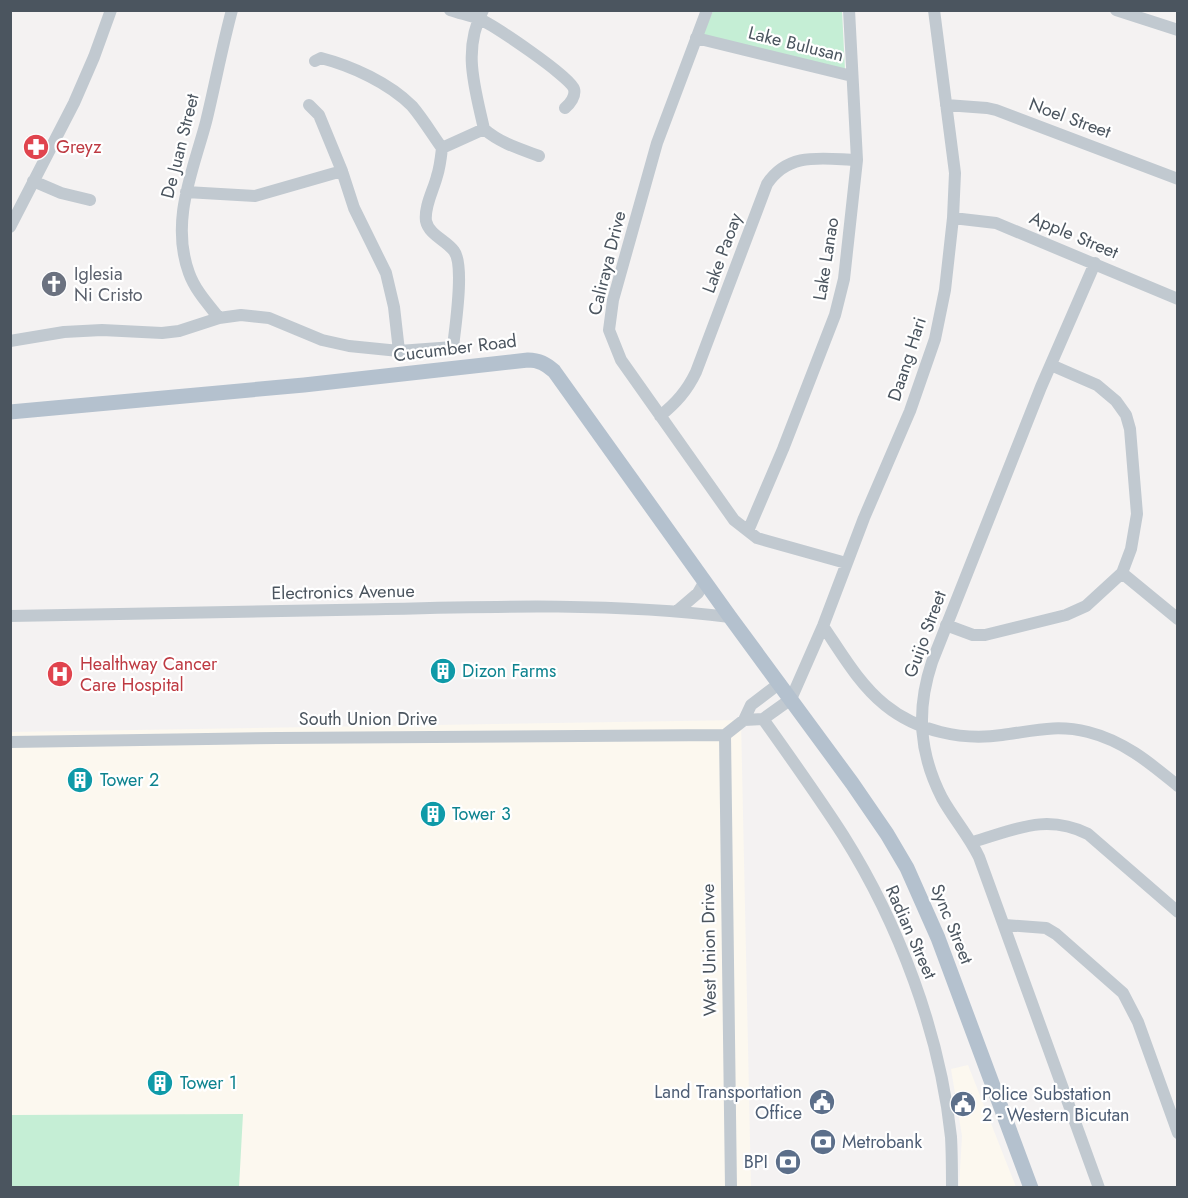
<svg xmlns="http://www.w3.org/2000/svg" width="1188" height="1198" font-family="Jost,sans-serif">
<rect width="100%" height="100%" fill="#f4f2f2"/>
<path fill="#fcf8ef" d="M741,720l10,467h-740l-1,-455z
M968,1065l48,122h-57l3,-51 -11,-67z"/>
<path fill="#c5eed5" d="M713,11h129l3,59 -143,-34z
M243,1114l-4,73h-228v-72z"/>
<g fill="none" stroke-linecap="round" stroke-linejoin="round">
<path stroke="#c1c9d0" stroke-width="12" d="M450,10c9,3 18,5 27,8 14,5 94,59 97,71 2,7 -4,15 -9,19
M483,10c-21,40 -8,78 1,119 16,14 36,20 55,27
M707,10l-50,133 -44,157 -4,30 12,30 113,160 23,18 89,25
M1116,10l62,20
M696,38l156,38
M315,61l6,-3c31,8 68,25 91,48 11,13 20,28 30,42
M309,105l10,10 23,56 12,37 32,65 8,34 5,44
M946,105l41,3 9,2 182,69
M442,148l42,-19
M33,181l28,12 29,7
M186,192l69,4 87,-25
M953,218l43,5 182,76
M10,227l64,-124 20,-46 17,-47
M1095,263l-54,124 -109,275c-16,48 -13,91 10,136 11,20 27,38 37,59l120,331
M219,318c-11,-14 -24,-28 -30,-45 -19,-52 4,-102 17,-151 9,-37 16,-75 26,-112
M10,341l54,-9 38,-2 60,3 17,-2 40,-13 22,-3 28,3 53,22 27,6 50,5 54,-4c2,-19 12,-82 1,-96 -8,-11 -25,-16 -28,-30 -2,-15 8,-32 11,-45 3,-9 4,-19 5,-28
M660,416c16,-13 27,-25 36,-44l71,-188c22,-33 56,-25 90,-24
M748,531l35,-82 52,-134 9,-36 13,-119 -8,-150
M1122,573l56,46
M677,611l21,-18 7,-12
M10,616c126,-2 251,-4 376,-7 115,-3 230,-6 344,8
M946,625l27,10h12l81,-20 20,-9 36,-33 9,-24 6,-35 -7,-85 -4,-14 -10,-14 -19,-16 -46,-20
M823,626c19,28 36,58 62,79 32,26 77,36 117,30 31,-4 54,-11 86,-3 36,9 62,31 90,54
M763,719c27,38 55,77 80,116 56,89 97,198 108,302 1,17 1,34 1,51
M744,720l19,-1 28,-20 32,-73 41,-108 46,-107 25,-72 10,-49 8,-72 2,-45 -21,-163
M725,735l6,453
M725,735l19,-15 7,-15 29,-22
M10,742l268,-4 447,-3
M972,842c43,-12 73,-29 116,-8l90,78
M1005,925l41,3 10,6 67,59 15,29 40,111"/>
<path stroke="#b4c1ce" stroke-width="15" d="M10,412l294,-27 224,-25c11,0 18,4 26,11l176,246 122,166 35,51 20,34 31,70 93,250"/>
</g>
<defs>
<g id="pharmacy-disc" transform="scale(1.35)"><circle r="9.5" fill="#e0444e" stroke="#fff"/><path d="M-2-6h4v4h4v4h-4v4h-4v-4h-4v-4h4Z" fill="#fff"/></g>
<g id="church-disc" transform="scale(1.35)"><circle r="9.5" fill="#6b7280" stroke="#fff"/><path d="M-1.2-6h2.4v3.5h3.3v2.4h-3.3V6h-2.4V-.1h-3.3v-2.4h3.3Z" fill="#fff"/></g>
<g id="building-disc" transform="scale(1.35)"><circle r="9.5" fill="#0f9aa8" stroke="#fff"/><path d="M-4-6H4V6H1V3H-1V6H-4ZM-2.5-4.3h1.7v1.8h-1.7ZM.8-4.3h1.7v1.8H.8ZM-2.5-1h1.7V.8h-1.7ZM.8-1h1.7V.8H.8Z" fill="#fff"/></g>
<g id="hospital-disc" transform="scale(1.35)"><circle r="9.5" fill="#e0444e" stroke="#fff"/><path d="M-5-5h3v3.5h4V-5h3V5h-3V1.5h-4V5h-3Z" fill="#fff"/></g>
<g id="civic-disc" transform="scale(1.35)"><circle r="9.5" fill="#5c6f8a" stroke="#fff"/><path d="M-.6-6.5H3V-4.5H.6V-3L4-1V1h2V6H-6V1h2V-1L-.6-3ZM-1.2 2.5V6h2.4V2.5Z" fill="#fff"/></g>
<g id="bank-disc" transform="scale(1.35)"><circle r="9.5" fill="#5c6f8a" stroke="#fff"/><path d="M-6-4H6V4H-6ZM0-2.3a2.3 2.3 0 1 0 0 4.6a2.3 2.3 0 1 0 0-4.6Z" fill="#fff"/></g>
</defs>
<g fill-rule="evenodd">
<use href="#pharmacy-disc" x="36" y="147"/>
<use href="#church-disc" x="54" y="284"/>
<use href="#building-disc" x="443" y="671"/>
<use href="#hospital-disc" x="60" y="674"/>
<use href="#building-disc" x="80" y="780"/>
<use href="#building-disc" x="433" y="814"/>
<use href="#building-disc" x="160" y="1083"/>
<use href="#civic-disc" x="822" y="1102"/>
<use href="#civic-disc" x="963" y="1104"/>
<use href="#bank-disc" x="823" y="1142"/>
<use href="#bank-disc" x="788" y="1162"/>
</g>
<g text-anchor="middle" stroke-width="4.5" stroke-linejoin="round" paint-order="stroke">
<g font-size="18" fill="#4b555f" stroke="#fff">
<text transform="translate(796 44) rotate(14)" y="6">Lake Bulusan</text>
<text transform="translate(1070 118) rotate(20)" y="6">Noel Street</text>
<text transform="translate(180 146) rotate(-76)" y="6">De Juan Street</text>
<text transform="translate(1074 235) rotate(23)" y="6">Apple Street</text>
<text transform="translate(722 253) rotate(-70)" y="6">Lake Paoay</text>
<text transform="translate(826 259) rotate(-81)" y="6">Lake Lanao</text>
<text transform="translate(607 263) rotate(-76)" y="6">Caliraya Drive</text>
<text transform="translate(455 348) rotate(-7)" y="6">Cucumber Road</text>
<text transform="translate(907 359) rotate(-72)" y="6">Daang Hari</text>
<text transform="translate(343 592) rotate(-1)" y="6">Electronics Avenue</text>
<text transform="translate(925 634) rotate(-70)" y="6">Guijo Street</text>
<text x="368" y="725">South Union Drive</text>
<text transform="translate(952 924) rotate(68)" y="6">Sync Street</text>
<text transform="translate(911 932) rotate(66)" y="6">Radian Street</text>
<text transform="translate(709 950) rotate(-91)" y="6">West Union Drive</text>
</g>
<g font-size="18" fill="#be3a42" stroke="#fff" text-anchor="start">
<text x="56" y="153">Greyz</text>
<text x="80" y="670">Healthway Cancer<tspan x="80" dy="21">Care Hospital</tspan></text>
</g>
<g font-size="18" fill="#5b616d" stroke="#fff" text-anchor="start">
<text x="74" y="280">Iglesia<tspan x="74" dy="21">Ni Cristo</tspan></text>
</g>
<g font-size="18" fill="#0d838f" stroke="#fff" text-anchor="start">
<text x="462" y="677">Dizon Farms</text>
<text x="100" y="786">Tower 2</text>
<text x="452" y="820">Tower 3</text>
<text x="180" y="1089">Tower 1</text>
</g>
<g font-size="18" fill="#4e5e75" stroke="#fff" text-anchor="end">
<text x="802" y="1098">Land Transportation<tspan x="802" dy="21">Office</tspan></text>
<text x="982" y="1100" text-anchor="start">Police Substation<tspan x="982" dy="21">2 - Western Bicutan</tspan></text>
<text x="842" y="1148" text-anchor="start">Metrobank</text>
<text x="768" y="1168">BPI</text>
</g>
</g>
<rect width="1188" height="1198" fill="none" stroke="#4b555f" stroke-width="24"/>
</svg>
